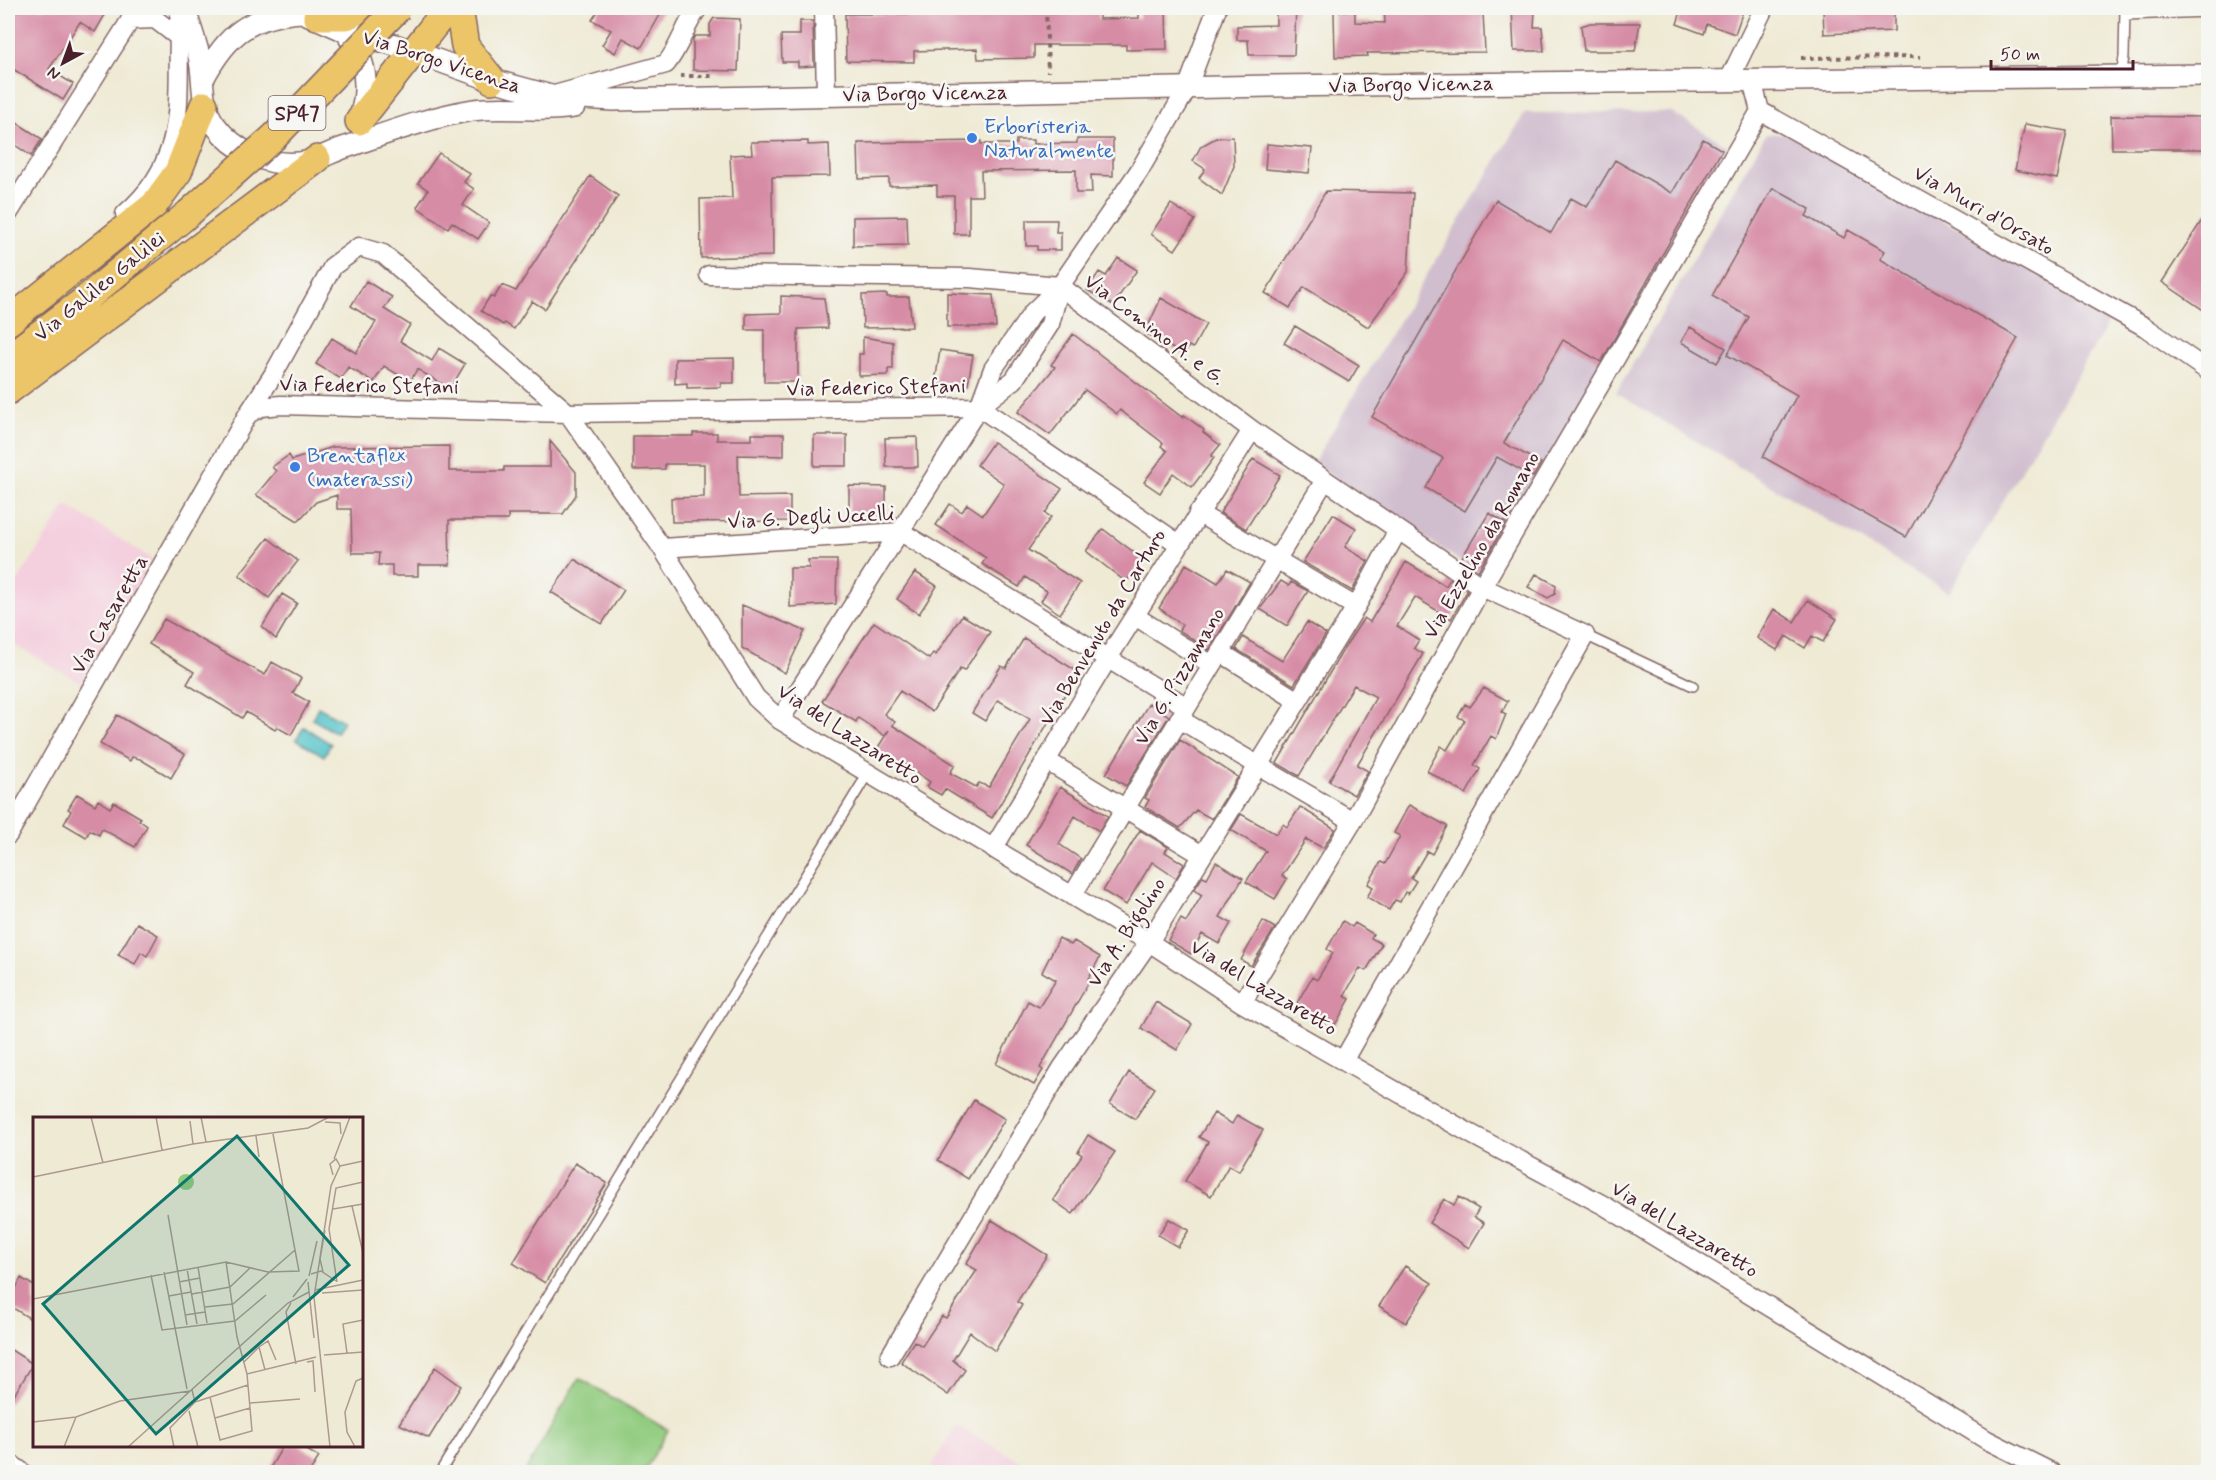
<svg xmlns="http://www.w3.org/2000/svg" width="2216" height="1480" font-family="Mynerve,sans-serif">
<rect width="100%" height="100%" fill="#f6f6f2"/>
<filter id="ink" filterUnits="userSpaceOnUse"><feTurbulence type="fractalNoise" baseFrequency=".0167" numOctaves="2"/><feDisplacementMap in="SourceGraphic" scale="12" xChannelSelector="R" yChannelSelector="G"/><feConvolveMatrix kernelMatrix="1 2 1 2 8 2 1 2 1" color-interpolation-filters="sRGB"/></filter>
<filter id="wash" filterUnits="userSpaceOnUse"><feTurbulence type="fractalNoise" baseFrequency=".008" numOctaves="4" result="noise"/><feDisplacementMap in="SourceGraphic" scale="24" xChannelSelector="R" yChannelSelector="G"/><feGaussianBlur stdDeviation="1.35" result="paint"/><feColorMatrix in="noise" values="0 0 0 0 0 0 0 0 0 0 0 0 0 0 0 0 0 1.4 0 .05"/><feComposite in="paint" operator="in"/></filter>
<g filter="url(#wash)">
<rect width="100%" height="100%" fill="#efead4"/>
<path fill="#f4cfde" d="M66,505l86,54 -32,55h-4l-6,11 1,5 -30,53 -73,-42v-45z
M956,1425l83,47h-111z"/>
<path fill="#d0bdce" d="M1671,112l57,34 -246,430 -169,-113 212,-350z
M1786,133l327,182 -164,278 -333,-200 150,-259z"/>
<path fill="#92cc80" stroke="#6e7656" stroke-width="1.5" d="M579,1378l89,52 -24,42h-119z"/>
<path fill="#56c4ca" stroke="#50727a" stroke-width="1.5" d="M318,707l25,14 -7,12 -24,-14z
M304,727l27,17 -7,12 -28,-17z"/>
<g id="blocks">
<path fill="#d78ca6" d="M16,8h93l-14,24 -15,-10 -31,47 24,15 -10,16 -55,-34v-46z
M600,8h64l-23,40 -18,-10 -8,15 -13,-8 9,-15 -19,-10z
M912,8h187v11l40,-1v-10h27l1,41 -41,1v-5h-92v13l-56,1 -1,-10 -63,2v11l-68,-1 -1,-47h67z
M1276,8h20l-2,47h-45l-1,-15h-11v-14l39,-1z
M1384,8h36v6l63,-2 2,40 -118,1 1,3 -33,1 -1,-46h21v11l30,1z
M1512,8h17v2h6l-1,17h8l2,24h-30z
M1682,8h62l-9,26 -28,-10 -3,10 -27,-10z
M1823,8h71v23l-70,3z
M714,18l26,1 -2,52 -45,-1v-31l2,-3h15v-12z
M800,21h13l1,45 -16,1v-5h-16l-1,-27h19z
M1590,23h50l-5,28h-51l-3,-25z
M2111,116l97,1v32h-96z
M8,117l34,22 -11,17 -23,-16z
M2025,124l42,7 -10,48 -42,-9z
M1233,137l1,29 -12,29 -23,-17 6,-9 -12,-8 8,-15 15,-8z
M1077,139h36v37l-22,-1 1,18h-16v-23l-95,1 1,25h-13v38h-15v-38h-17v-11l-48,1v-8l-30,1 -1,-36 123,-2v3h35v-4h17v4l44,-1z
M1703,139l19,11 -121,212 -38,-22 -59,103 37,20 -8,14 -36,-20 -32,54 -39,-23 17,-30 -71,-41 124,-217 55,33 20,-35 16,9 28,-47 57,33z
M808,141v4l21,-1 1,32 -58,1 1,79 -72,2 -1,-59 32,-1 -2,-43 22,-1 -1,-12z
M1267,144l45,4 -3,25 -44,-4z
M439,153l31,21 -6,8 10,7 -11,16 26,18 -11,16 -26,-17 -4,6 -31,-21 11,-17 -10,-7z
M590,176l28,20 -73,113 -13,-8 -18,28 -9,-6 -2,2 -22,-14 9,-15 4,2 8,-13 14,6z
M1773,188l37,21 -4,7 38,22 4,-8 37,21 -5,8 138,79 -112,199 -143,-80 34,-62 -70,-40 22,-38 -37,-21z
M1326,191l87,2 -5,79 -40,55 -64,-40 -14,21 -25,-15z
M1171,204l24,16 -20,30 -24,-16z
M2208,211v102l-46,-31z
M907,216l1,29 -55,1v-29z
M1026,220h31l-1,12h5v18h-24v-4h-11z
M1118,258l19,12 -24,35 -26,-15 12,-18 7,4z
M366,281l26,16 -8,12 26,16 -10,16 32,20 7,-13 26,16 -15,25 -33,-20 -7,13 -26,-16 -10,16 -26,-15 -7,12 -25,-15 16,-26 24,15 20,-31 -25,-16z
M947,293l46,2 3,32h-49z
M887,294v3h22l3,30 -49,1 -1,-33z
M781,296l43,2 4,30 -30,1v53h-34v-52h-18v-16l35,-1z
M1161,298l45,26 -13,24 -4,-2 -5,9 -39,-22z
M1295,326l64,39 -10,17 -65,-39z
M1690,327l36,21 -9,15 -36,-21z
M1073,334l110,84 1,-3 20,15 -1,2 17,13 -9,11 3,2 -22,29 -19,-14 -13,20 -16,-11 23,-31 -6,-5 2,-3 -43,-33 -3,4 -32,-24 -35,45 -32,-23 37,-45 -4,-2z
M863,337l30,5v27h-5v6l-29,1v-22h4z
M940,350l33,5 -6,34 -32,-6z
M734,358v25h-13v4l-34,1v-5l-12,1v-25z
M693,433h24v7h35v-6h32v22l-46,-1 1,42 51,-1v25l-118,1 -1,-24 33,-1v-33h-39v5l-32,1v-34h60z
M814,435h33v31h-33z
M917,437l1,30h-32l-1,-29z
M550,441l26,31v23l-13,19h-55v6h-59l1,45h-32v11h-26v-11h-14l1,-12h-27l-1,-44h-14v-14l-21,7 -18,19 -42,-26 20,-24 -4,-4 17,-12 3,5 41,-13 116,-1v25h55v-4h46z
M993,442l69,47 -17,24 6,4 -23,33 52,33 -20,31 -19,-13 6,-10 -22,-14 -6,10 -37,-23 4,-6 -50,-33 14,-21 12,8 5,-8 16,11 21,-31 -27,-19z
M1253,459l27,16 -34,54 -26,-16z
M849,486l37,1v31l-37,2z
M1489,513l17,10 -28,48 -17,-12z
M1333,514l23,14 -11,19 23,14 -16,30 -49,-29z
M1103,529l41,31 -18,22 -40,-31z
M268,538l30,23 -29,37 -30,-23z
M574,559l50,31 -22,34 -51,-32z
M808,560h29l-1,44 -46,3v-39h19z
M1406,562l40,24 4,-7 17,12 -16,28 -36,-22 -18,29 22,14 -5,8 9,6 -66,111 11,6 -14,24 -25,-14 47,-84 -22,-12 -55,91 -22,-13 69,-118 18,-27 6,4z
M1186,564l32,19 9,-14 23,13 -41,68 -30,-20 3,-5 -23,-17z
M915,572l22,14 -18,28 -22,-15z
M1536,574l20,11 -1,9 -7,4 -20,-11z
M1281,581l8,5 2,-4 17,9 -21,35 -27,-17z
M282,594l15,9 -21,36 -14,-12z
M1808,600l29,19 -14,23 -11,-6 -7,12 -19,-12 -9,14 -20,-12 17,-29 20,13z
M742,605l63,26 -20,42 -43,-25z
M962,615l28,17 -26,39 -4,-2 -28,43 -32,-21 -16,23 11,8 -3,3 63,40 -5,8 26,14 3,-4 10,4 41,-68 -32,-19 -13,21 -13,-8 29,-47 5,2 18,-30 54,34 -86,146 -47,-29 -4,6 -14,-8 3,-5 -27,-19 -3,5 -25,-16 14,-22 -4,6 -27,-18 -2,4 -34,-21 52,-79 55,37 4,-6 3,2z
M164,619l101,56 7,-13 29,16 -8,15 16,9 -18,33 -14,-8 -2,3 -29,-18 -4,6 -55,-34 7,-12 -45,-28z
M1307,622l19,12 -32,51 -58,-36 7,-12 39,24z
M1484,688l24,13 -6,11 4,2 -10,25 -5,-3 -17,29 6,4 -14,25 -39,-23 14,-25 6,4 18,-30 -7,-3 7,-13 5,3z
M1149,703l20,13 -43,70 -20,-12z
M117,715l68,39 -14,24 -31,-19 -8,-2 -2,4 -30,-17z
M1180,740l58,37 -26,42 -16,-9 -16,18 -35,-21 4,-7 -4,-2z
M1060,787l48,29 -9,15 -24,-15 -16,28 22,15 -9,15 -46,-29z
M77,794l18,11 3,-5 12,8 4,-6 27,16 -2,2 8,6 -12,21 -33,-18 -3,6 -9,-5 -4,7 -22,-13 7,-13 -3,-2z
M1409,805l38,21 -15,28 -5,-3 -16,27 5,3 -8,13 -3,-2 -5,10 -5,-2 -6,10 -22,-13 6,-10 -5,-3 13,-22 4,2 15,-28 -6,-3z
M1300,807l35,22 -12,19 -17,-9 -24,37 5,3 -12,20 -29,-17 20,-31 -35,-21 10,-16 35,20 7,-10 4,3z
M1140,830l28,17 -3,5 19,12 -8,14 -24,-16 -26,43 -23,-14z
M1216,862l27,16 -23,39 11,6 -12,21 -17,-10 -11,20 -23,-14 13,-21 5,3 16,-27 -8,-5 9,-14 4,2z
M1263,921l12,7 -24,38 -10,-6z
M1343,921l9,6 3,-4 18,11 -2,4 11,6 -16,27 -6,-3 -16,28 6,3 -15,26 -8,-5 -2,3 -21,-12 2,-3 -9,-5 15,-26 5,3 16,-27 -6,-4z
M137,923l21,12 -11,21 -6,-4 -6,12 -17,-9z
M1059,938l12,7 3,-4 26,16 -12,22 2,1 -50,88 3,2 -9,15 -38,-21 32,-63 11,6 17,-27 -14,-8z
M1156,1002l36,22 -15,26 -36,-22z
M1129,1072l26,16 -20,31 -25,-15z
M974,1100l31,19 -37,60 -30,-19z
M1214,1113l18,11 5,-9 26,15 -24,41 -10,-6 -18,31 -26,-15 23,-39 -9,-5z
M1088,1135l27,17 -42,62 -20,-14 29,-45 -4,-3z
M575,1163l32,20 -62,100 -32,-20z
M1459,1197l20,12 -5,8 10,6 -15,25 -40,-25 15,-24 10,6z
M1169,1219l20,11 -11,17 -20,-12z
M992,1220l55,35 -30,47 5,3 -27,46 -25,-19 -17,28 12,10 -17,25 -47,-33 13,-21 8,5 20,-30 4,2 31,-48 -11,-6z
M1405,1266l27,17 -26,40 -27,-17z
M21,1278l13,8v35l-26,-16z
M8,1348l25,16 -25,41z
M435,1367l26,19 -32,52 -30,-14z
M283,1446h17l19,11 -10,16h-42z"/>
</g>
</g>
<g filter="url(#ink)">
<use href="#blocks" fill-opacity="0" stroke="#846666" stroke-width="1.5"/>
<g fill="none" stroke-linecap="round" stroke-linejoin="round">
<g stroke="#846666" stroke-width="12">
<path id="service" d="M2125,15l83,-3
M2121,76l3,-19 1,-49
M1585,635l108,51
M440,1472l427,-697"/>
</g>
<g stroke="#846666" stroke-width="21">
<path id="minor" d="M824,8l2,86
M130,20l25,-1 22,17
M1729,80l35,-72
M1752,80l8,31 385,216 63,44
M558,94l108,-30c14,-17 19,-39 32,-56
M8,214l130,-206
M125,214c70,-60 49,-126 55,-206
M709,275l261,3 90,8 192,144 230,157 103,48 -242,426
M979,407l35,-27 36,-56 10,-38
M248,414l13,-7 20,-2 287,8 411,-6 200,137
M1198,513l158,94
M662,548l239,-16 286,175
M1135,616l77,49
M1220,652l78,49
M1179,719l174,102
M780,720l199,-313 14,-38 40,-57 27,-26 79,-115 48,-82 30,-81
M1047,761l155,94
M8,835l240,-421 25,-39 60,-109 26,-19 24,7 185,159 94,135 94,150 24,22 369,222 93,61 229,131 134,72 382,234 64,32
M993,849l115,-191 144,-228
M1072,896l253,-416
M1242,1003l111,-182 129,-234 278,-476
M890,1356l172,-288 87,-126 207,-335 42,-77
M8,1462l14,10"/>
</g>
<g stroke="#846666" stroke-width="24">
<path id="tertiary" d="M184,8c5,15 11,31 15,48 6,24 0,48 16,69 19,26 52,41 84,38 16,-1 31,-11 47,-16 41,-14 84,-30 127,-37 33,-5 68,3 101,-3
M293,8l50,22 52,15 97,35 59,16 62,4 657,-14 938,-11
M350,39c17,24 19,50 10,78
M203,79c24,-45 46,-63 98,-67"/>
</g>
<g stroke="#846666" stroke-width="30">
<path id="primary" d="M459,8l6,38 27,34
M317,16h30l16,-8
M359,121l89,-113
M8,322l146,-117 24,-33 26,-67
M8,358l74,-56 107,-89
M8,391l309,-232"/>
</g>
<path stroke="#846666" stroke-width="4" stroke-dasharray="4.5 4.5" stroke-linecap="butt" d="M1046,8l2,64
M1801,58l119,-1
M680,76h34"/>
<use href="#service" stroke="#fff" stroke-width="9"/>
<use href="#minor" stroke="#fff" stroke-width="18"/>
<use href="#tertiary" stroke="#fff" stroke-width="21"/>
<use href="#primary" stroke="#ecc569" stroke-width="27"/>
<g stroke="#846666" stroke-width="30" stroke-linecap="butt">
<path id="primary-bridge" d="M189,213l86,-77 123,-128"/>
</g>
<use href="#primary-bridge" stroke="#ecc569" stroke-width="27"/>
</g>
</g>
<g fill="#3f7fe0" stroke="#f6f6f2" stroke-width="2">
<circle cx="972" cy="138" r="6"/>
<circle cx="295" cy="467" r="6"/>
</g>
<g text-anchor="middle" stroke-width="5" stroke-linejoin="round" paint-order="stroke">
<rect fill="#f6f6f2" stroke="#7e6067" stroke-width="1.5" x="268.5" y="96" width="57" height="34" rx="4.5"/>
<g font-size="20" font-weight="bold" fill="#4a1f2b">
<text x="297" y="120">SP47</text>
</g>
<g font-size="21" fill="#4a1f2b" stroke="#f6f6f2">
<text transform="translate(442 61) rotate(18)" y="7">Via Borgo Vicenza</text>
<text transform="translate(1411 84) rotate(-1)" y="7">Via Borgo Vicenza</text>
<text transform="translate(925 93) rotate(-1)" y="7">Via Borgo Vicenza</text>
<text transform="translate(1984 210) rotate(30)" y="7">Via Muri d'Orsato</text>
<text transform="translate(99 286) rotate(-39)" y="7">Via Galileo Galilei</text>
<text transform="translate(1155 329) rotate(37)" y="7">Via Comino A. e G.</text>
<text transform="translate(369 385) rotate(1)" y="7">Via Federico Stefani</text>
<text transform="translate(876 387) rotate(-1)" y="7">Via Federico Stefani</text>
<text transform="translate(811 517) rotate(-3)" y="7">Via G. Degli Uccelli</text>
<text transform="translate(1481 545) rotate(-60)" y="7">Via Ezzelino da Romano</text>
<text transform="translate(109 614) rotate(-60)" y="7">Via Casaretta</text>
<text transform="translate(1102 627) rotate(-59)" y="7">Via Benvenuto da Carturo</text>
<text transform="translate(1179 676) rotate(-59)" y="7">Via G. Pizzamano</text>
<text transform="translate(850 734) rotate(33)" y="7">Via del Lazzaretto</text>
<text transform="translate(1126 932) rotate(-57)" y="7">Via A. Bigolino</text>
<text transform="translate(1264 987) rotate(31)" y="7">Via del Lazzaretto</text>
<text transform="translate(1685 1229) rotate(31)" y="7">Via del Lazzaretto</text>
</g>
<g font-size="21" fill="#366cbe" stroke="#f6f6f2" text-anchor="start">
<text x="984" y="133">Erboristeria<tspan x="984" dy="24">Naturalmente</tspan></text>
<text x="307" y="462">Brentaflex<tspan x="307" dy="24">(materassi)</tspan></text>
</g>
</g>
<g transform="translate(33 1117)">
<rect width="330" height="330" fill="#efead4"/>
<path d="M145 65a8 8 0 1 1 16 0a8 8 0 1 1-16 0Z" fill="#92cc80"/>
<path fill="none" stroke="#ad9990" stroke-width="1.5" d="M58,0l12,46M123,0l6,33M168,0l5,25M157,4l3,23M292,5l15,1 1,11M223,19l3,21M301,42l16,-42M307,49l23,-5M0,60l160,-33 115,-16 21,-11M319,89l11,47M300,92l30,-5M135,98l19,110M165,150l9,56M154,152l10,55M131,155l23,117M290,155l-3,-13 5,-29M278,157l10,-3 15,10M118,158l11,55 73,-9 31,-26M276,159l8,-35M146,165l21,-4M275,165l6,56M304,165l-8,-53 7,-41 27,-6M282,173l48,-10M289,176l41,-3M159,177l38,-7 20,-19M136,179l22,-4M260,180l14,-18M0,182l193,-37 42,10 31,-1 -26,-137M258,186l-5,9 10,52M172,190l28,-3 62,-54M152,198l20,-3M226,230l9,-6 8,19M314,236l-4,-29 20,-4M291,238l39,-3M211,245l15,-15 6,23M274,245l6,-1 2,31M214,257l69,-17M159,273l3,12 53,-17M177,280l10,43 32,-9 -5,-57 -10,-37 -11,-75M217,286l50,-4M156,294l9,36M182,301l35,-10M0,305l43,-5 44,-16 70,-10M31,330l12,-30M95,330l160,-144 21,-11M141,330l-4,-19 25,-26M297,330l-16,-150 17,-111 9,-20 -4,-7 -6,5 3,11M322,330l-8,-15 -2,-20 11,-31 7,-3"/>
<path fill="#0f766e" fill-opacity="0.15" stroke="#0f766e" stroke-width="3" d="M204,19l112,129 -193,169 -113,-130z"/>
<rect width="330" height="330" fill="none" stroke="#4a1f2b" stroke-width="3"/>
</g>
<rect width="2216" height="1480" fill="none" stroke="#f6f6f2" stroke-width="30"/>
<g transform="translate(63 63) rotate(221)" stroke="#f6f6f2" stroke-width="4.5" paint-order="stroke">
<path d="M0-4.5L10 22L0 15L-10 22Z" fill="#4a1f2b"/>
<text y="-9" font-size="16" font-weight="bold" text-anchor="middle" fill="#4a1f2b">N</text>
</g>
<path d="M1991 60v9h142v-9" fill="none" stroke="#4a1f2b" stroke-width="3"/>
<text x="2000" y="60" font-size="18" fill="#4a1f2b" stroke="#f6f6f2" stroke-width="4.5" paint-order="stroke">50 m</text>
</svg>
